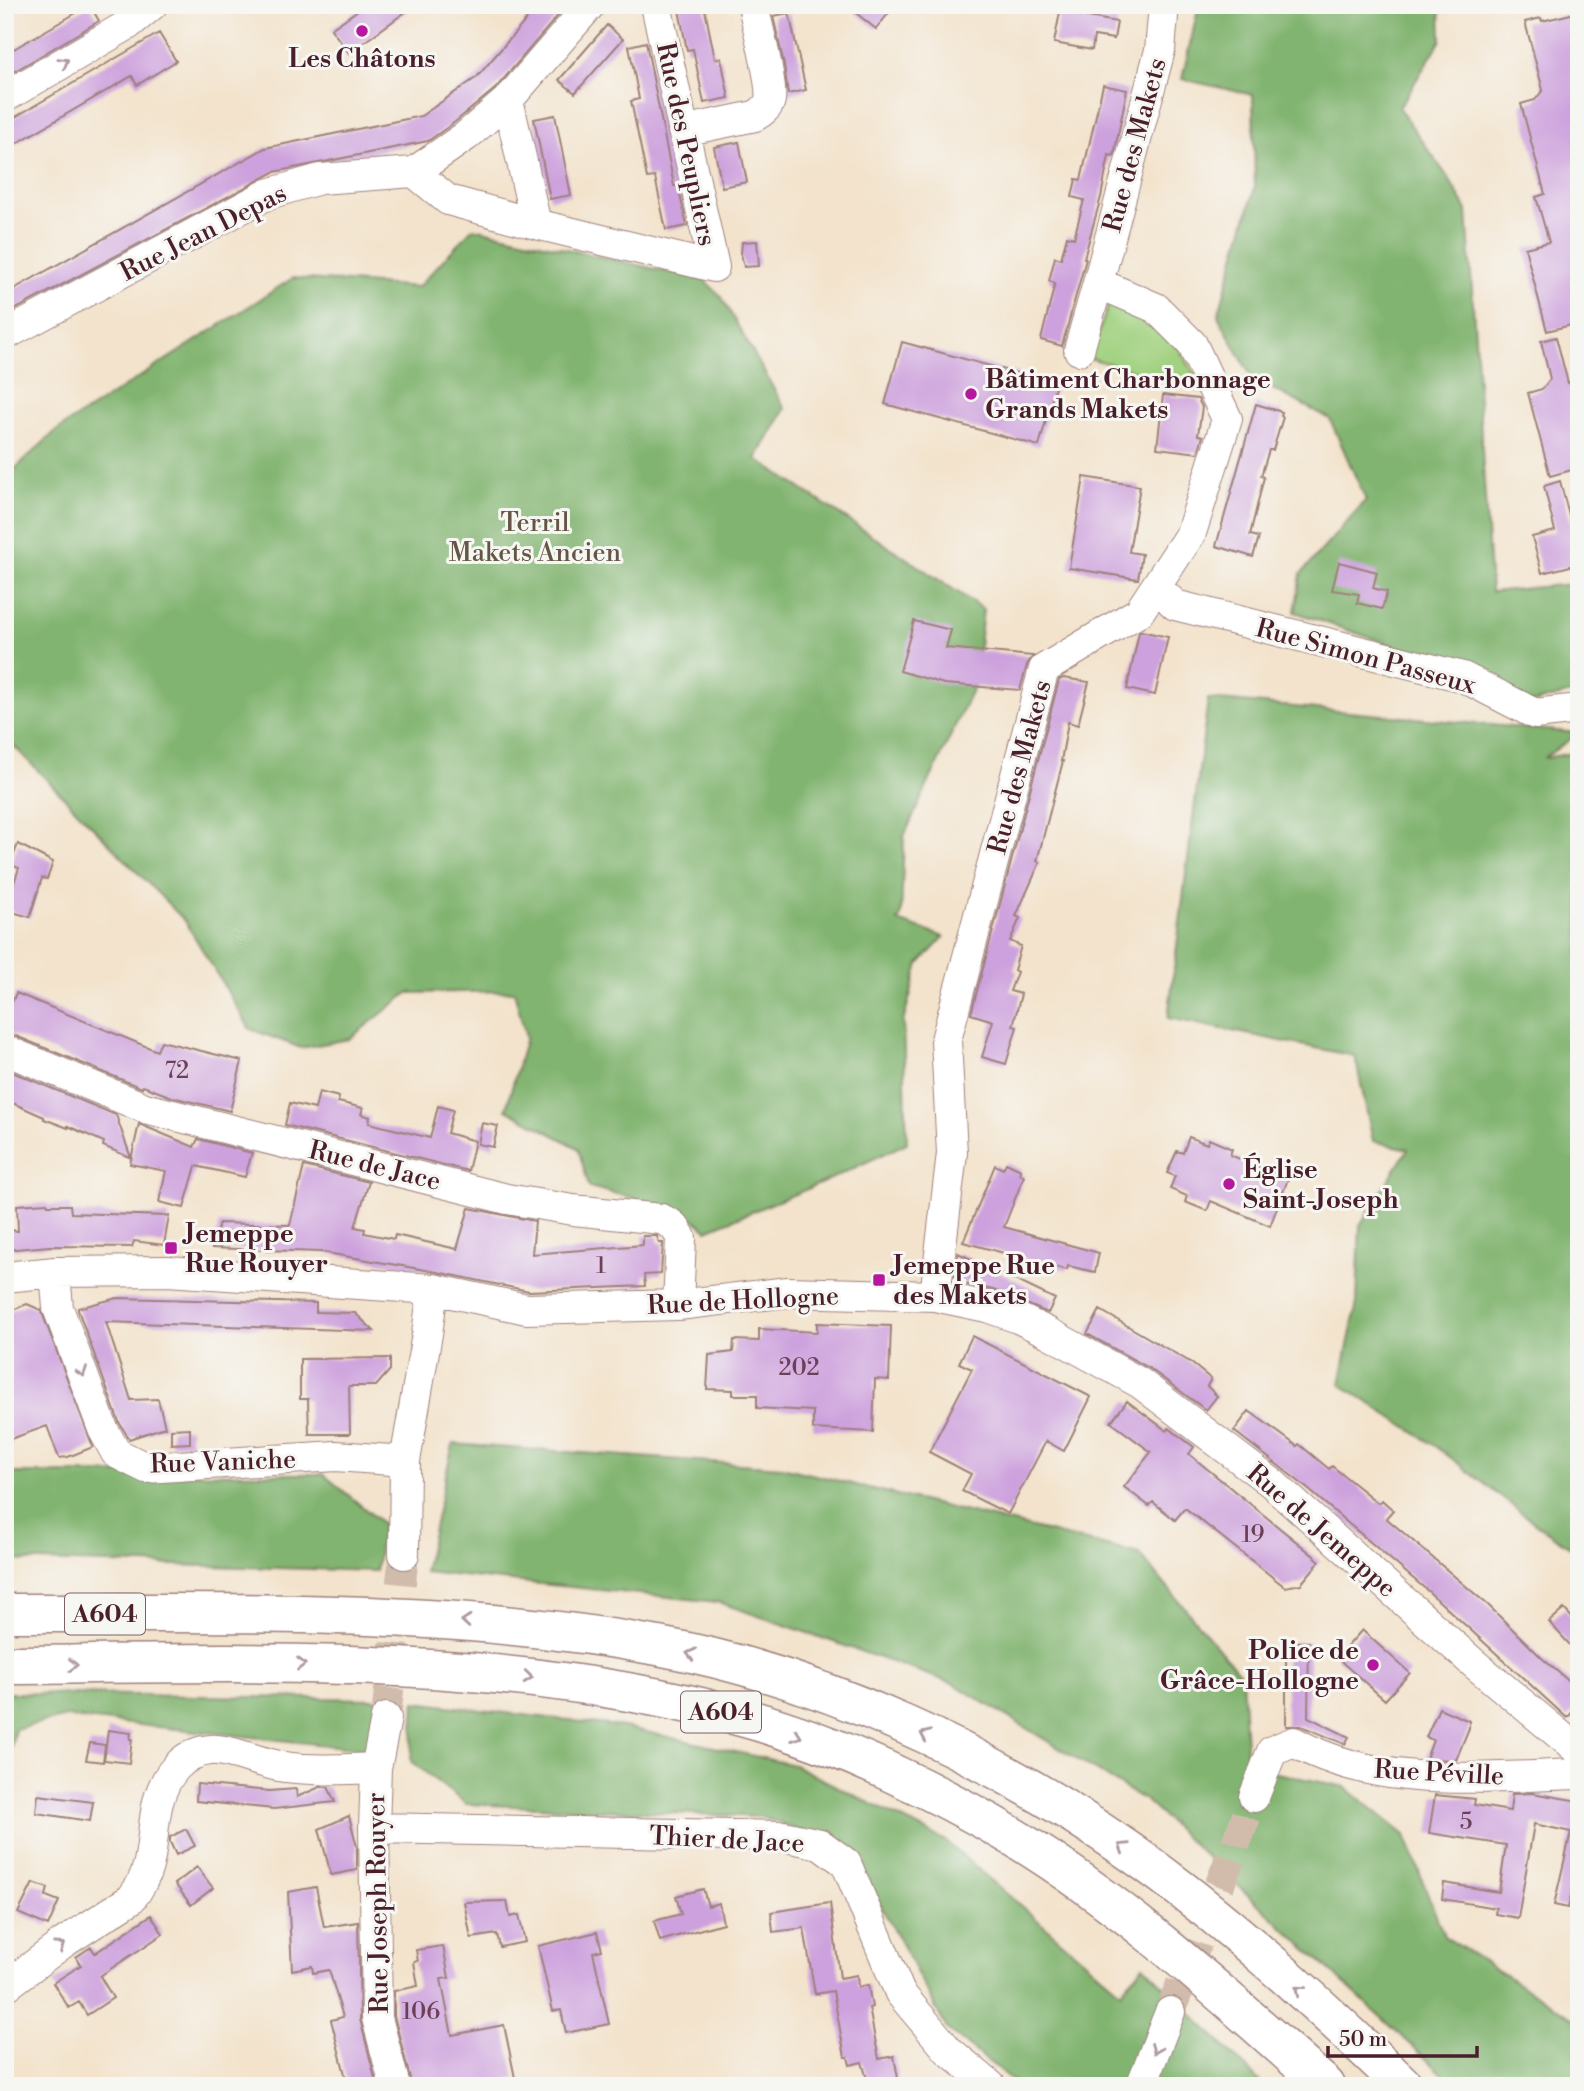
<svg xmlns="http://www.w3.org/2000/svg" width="1584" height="2091" font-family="'Libre Bodoni',serif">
<rect width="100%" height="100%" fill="#f6f6f2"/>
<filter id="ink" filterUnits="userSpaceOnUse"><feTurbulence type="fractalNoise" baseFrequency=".0143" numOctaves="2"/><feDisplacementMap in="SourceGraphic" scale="14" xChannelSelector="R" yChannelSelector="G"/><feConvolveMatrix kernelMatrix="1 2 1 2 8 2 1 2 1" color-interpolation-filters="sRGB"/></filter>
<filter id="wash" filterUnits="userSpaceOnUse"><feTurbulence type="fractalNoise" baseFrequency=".00686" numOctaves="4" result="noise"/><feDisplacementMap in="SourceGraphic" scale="28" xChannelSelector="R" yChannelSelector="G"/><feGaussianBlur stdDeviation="1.57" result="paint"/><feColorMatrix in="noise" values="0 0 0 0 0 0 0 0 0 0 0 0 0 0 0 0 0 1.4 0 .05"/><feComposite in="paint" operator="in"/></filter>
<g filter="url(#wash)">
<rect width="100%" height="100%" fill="#f3e3cc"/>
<path fill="#a2d281" stroke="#767856" stroke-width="2" d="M1110,300l31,11 29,24 37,58 -117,-35z"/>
<path fill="#81b46f" stroke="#666a4d" stroke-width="2" d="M1199,5h241l1,35 -42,68 50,71 18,31 24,382 88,-9v108l-46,12 -69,-33 -169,-58 6,-38 65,-74 -36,-81 -78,-41 -34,-62 37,-129 -2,-92 -71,-16z
M473,228l231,52 17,16 64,113 -29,50 227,150 -8,74 -71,153 -3,80 -3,5 46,16 -25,27 -16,58 4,121 -85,40 -115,47 -23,-19 -95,-24 -11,-39 -72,-39 20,-72 -12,-46 -106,2 -59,46 -48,9 -51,-19 -65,-108 -180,-184v-259l51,-47 237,-153 125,9z
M1208,699l371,34 -35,25 35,-6v801l-43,-29 -99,-77 -97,-63 17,-81 3,-78 48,-76 -35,-8 -18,-85 -187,-38z
M453,1444l329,23 357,87 103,122 5,91 98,20 60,48 39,101 135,86v60l-48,1 -4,3h-71l-310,-285 -194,-118 -234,-81 -294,-30z
M5,1473l318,1 60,50 -7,47 -371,-11z
M5,1693l372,6 -6,51 -305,-33 -51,12 -10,49z
M415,1702l209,25 170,38 150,75 177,152 22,-27 121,121h-244l-73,-57 -97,-181 -89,-31 -295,-13 -55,-43z"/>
<g id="blocks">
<path fill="#cda1dd" d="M90,5l9,16 -94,56v-23z
M365,5h50l-66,48 -18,-24z
M539,5h28l-71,83 -41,34 -27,19 -154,31 -269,143v-21l260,-146 156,-32 56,-39z
M678,5h26l11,54 6,-1 8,40 -25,5 -11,-54 -6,1z
M846,5h49l-19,24z
M1060,12l57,10 -3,17 -20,-3 -2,14 -38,-7z
M1579,12v311l-32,8 -22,-83 24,-6 -13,-45 9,-3 -24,-90 14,-4 8,-10 -18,-68 16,-4 1,3z
M789,13l17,77 -18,4 -4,-29 -11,-49z
M607,25l16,14 -48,54 -16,-13z
M159,33l17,28 -39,24 -5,-9 -127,74v-27z
M646,42l28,144h4l9,40 -21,4 -11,-53 -8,1 -16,-77 8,-2 -10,-53z
M1103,85l24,5 -12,60 -1,6 -5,-1 -8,42 -17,61 2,1 -24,87 -21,-6 14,-57 -6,-2 6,-24 6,2 6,-23 7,2 10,-38 -12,-3 4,-18 5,1z
M555,115l16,80 -21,4 -16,-80z
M739,142l8,40 -25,5 -8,-40z
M757,241l2,25 -15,1 -3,-13 1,-12z
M1556,337l12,46 9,-2 2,8v79l-29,8 -22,-83 14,-4 8,-10 -9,-38z
M902,342l154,42 -17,62 -154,-42z
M1163,395l35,4 4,8 -4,28 5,1 -5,17 -41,-5z
M1256,404l26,8 -1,4 2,1 -10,33h-4l-8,26 3,1 -14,58 9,2 -6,20 -37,-11z
M1084,477l56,9 -11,66 13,2 -4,25 -69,-11z
M1560,481l12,46 7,-2v39l-37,9 -10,-36 23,-6 -11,-45z
M1339,562l38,10 -4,16 14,4 -5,17 -25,-6 2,-9 -27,-4z
M914,621l37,9 -5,18 87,8 -6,9 -7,25 -76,-6 -44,-13z
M1141,631l27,6 -13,58 -28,-6 12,-57z
M1063,678l26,4 -11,43 -10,-3 -7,39h2l-26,100 3,1 -24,54 4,2 -10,23 11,5 -7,24 3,2 -7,19 11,3 -8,32 4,1 -11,37 -24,-7 11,-36 -22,-7 88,-334z
M18,844l35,18 -6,17 -5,-1 -12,39 -25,-7 14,-42 -9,-3z
M16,993l141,58 4,-10 81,20 -12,50 -58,-14 -29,-11 -1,2 -131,-54 -6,-4v-12z
M5,1069l111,46 15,43 -28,-12 1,-4 -36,-16v2l-24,-9v-2l-36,-16 3,-7 -6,-2z
M319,1092l20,5 -1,5 25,6 -2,6 9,3 -1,6 61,15 8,-32 15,4 -6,23 28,8 -7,30 -183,-46 5,-22 25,6z
M482,1123l16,3 -5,21 -15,-3z
M139,1124l55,23 4,-8 54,14 -7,24 -49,-11 -12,42 -25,-6 7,-31 -36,-7z
M1189,1137l18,7 2,-5 23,10 -2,6 58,24 -18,47 -59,-25 -4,10 -22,-9 2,-6 -17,-7 5,-13 -8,-3 10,-22 6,2z
M1006,1163l15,7 -1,4 4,2 -20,51 95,26 -4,19 -27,-6 -1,4 -104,-28 32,-77 8,4z
M304,1166l65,16 -14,45 10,2 -1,4 30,6 1,-4 62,14 12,-41 66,13 -3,33 111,-9v-9h14l2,7h4l-2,31 -17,1 1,11 -116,5 -92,-19 -116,-20 -109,-4 7,-25 71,2z
M47,1203l1,2h22l1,8 98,3 -5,29 -30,-4 -2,6 -82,-1 -45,4v-21l13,2 -1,-26z
M958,1253l97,46 -7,14 -55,-23 -39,-8z
M117,1298l199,5v9l39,1 19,18 -268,-9 25,78 27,-1 7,28 -36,12 -10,-17 -41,-112v-2z
M27,1304l14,6 52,137 -25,10 -9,1 -12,-32 -42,15v-128z
M1100,1310l90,52 21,17 -4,7 10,10 -11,14 -57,-42 -62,-34z
M817,1323l74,3 -2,54 -14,-1 -2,53 -60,-3v-18l-56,-3v-13h-24v-5l-26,-1 2,-34 24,-3 1,-12 25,1v-12l58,3z
M972,1336l119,61 -27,54 -18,-10 -38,73 -46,-23 9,-17 -42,-22 43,-83 -13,-6z
M390,1358v12l-14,16h-27l1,48h-41l-1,-35h-8v-40z
M1127,1401l40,30 2,-3 25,19 -5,7 131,107 -19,23 -16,3 -100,-79 -10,12 -22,-18 -4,4 -25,-19 27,-35 -40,-30z
M1249,1411l48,35 2,-2 30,25 3,-3 46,37 4,-3 11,10 -7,8 102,87 55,54 36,31v15l-12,13 -138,-126 -127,-108 -68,-53z
M190,1428v15l-19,1v-15z
M1564,1609l15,16v30l-30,-33z
M1362,1630l48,43 -25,27 -48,-42z
M1286,1642h23l-1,75 41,20 -4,7 -44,-18h-15z
M1439,1708l30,13v7l-13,32 -30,-1 7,-19 -7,-3z
M108,1730l23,3 -1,6h2l-3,24 -25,-3z
M90,1743l15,2 -2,17 -17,-2z
M197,1784l72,7 27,-2 1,8 23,-10h8l7,15 -61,7 -78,-8z
M1532,1793l47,8v64l-11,43 -14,-3 17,-73 -37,-8 -16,94 -23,-4 1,-6 -54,-9 2,-16 55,9 7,-47 -77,-12 6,-38 40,4 -1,6 36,6 2,-17z
M38,1795l55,7 -3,19 -54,-8z
M349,1816l8,31v23l-26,5 -12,-46z
M186,1829l9,17 -19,9 -6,-13v-5z
M197,1867l16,21 -22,17 -16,-21z
M33,1883l15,5 -2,8 13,5 -11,25 -30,-13z
M316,1887l8,40 34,-5 2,97 17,67h-29l-17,-66 12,-3 -14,-47 -16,3 -1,-7 -20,4 -4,-78z
M703,1889l5,17 11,-3 4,20 -63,18 -6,-20 27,-7 -5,-18z
M507,1901l3,16 9,-2 6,27 -25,5 -3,-13 -26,4 -7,-36z
M830,1903l10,75 17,-3 1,12 10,-2 4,22 -3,1 10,51 15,-3 4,22 -26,8h-3l-7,-24 -12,3 -2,-8h-3l-12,-66 -18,3 -11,-66 -31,4 -2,-20z
M151,1915l12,19 -63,42 13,22 -26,17 -8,-13 -10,6 -16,-25 28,-18 -5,-8 15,-10 4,6z
M597,1932l5,18 -9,2 16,72 -43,9 -5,-23 -8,1 -15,-65z
M443,1946l6,32 -8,1 11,56 52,-10 11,53 -41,8h-62l-18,-70v-25l24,-5 -4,-24 4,-1 -2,-11z"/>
</g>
</g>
<g filter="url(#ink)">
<use href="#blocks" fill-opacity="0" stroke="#9e817c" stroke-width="2"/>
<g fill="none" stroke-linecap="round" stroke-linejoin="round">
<path stroke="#d1bcac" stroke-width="30" stroke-dasharray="30 15" stroke-linecap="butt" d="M386,1718l18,-164
M1170,2012l84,-215"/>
<g stroke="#9e817c" stroke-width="32">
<path id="minor" d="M5,97l124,-73 23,-19
M508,100l28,124
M683,131l72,-15c7,-4 13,-8 15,-16 3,-17 -13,-75 -17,-95
M414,172l34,28 88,24 178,43 -58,-262
M414,172l52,-36 42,-36 82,-95
M5,335l263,-141 52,-15 94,-7
M1079,350l19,-67
M1157,587l18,18 288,72 72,37 44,-5
M5,1050l140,58 362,91 66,11 88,9c11,4 15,8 20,19l-3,67
M55,1272l3,36 45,121 13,24 30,15 190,-12 69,5
M5,1277l50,-5 112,-1 266,18 94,20 151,-4 110,-13 147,4 52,11 31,11 31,15 91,50 133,101 198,177 108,90
M935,1296l17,-143 -6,-113 98,-371 95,-57 52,-79 36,-114 -35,-75 -36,-36 -58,-25 62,-233 4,-45
M404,1554l1,-93 22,-127 6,-45
M386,1718l-10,50 -2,60 3,190 18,68
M1254,1797l18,-46 22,-9c86,48 190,35 285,32
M374,1828l409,8 37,8 26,19 54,130 48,57 43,36
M5,1987l58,-44 68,-44c26,-32 18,-60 27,-97 7,-26 24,-50 53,-52 16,-2 54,15 74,17 30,4 60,2 91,1
M1141,2086l29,-74"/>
</g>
<g stroke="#9e817c" stroke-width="41">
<path id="highway" d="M5,1613c218,1 438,-7 653,33 163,30 335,110 471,205 96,67 190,153 275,235
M5,1665c248,-2 498,-13 740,53 91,25 190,72 270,120 114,69 211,160 311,248"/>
</g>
<use href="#minor" stroke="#fff" stroke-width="30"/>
<use href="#highway" stroke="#fff" stroke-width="38"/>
</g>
<defs><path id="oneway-chevron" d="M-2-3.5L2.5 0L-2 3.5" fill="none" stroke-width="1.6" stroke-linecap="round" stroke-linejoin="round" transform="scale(1.75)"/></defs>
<g stroke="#ae9aa0">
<use href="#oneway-chevron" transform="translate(64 62) rotate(-31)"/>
<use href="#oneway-chevron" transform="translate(82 1372) rotate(70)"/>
<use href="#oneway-chevron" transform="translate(466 1621) rotate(-175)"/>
<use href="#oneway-chevron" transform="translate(691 1654) rotate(-166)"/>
<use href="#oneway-chevron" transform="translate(301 1664)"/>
<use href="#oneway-chevron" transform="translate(73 1665)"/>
<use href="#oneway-chevron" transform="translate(528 1677) rotate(6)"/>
<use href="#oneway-chevron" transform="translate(925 1735) rotate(-156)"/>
<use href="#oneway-chevron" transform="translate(797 1736) rotate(19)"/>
<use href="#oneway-chevron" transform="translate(1123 1847) rotate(-147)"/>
<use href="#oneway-chevron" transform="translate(60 1946) rotate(-35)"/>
<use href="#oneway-chevron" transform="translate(1299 1990) rotate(-139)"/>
<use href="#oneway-chevron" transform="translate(1156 2049) rotate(111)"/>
</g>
</g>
<g fill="#b5179e" stroke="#f6f6f2" stroke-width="2.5">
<circle cx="362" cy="31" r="7"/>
<circle cx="971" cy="394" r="7"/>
<circle cx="1229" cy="1184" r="7"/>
<rect x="164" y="1241" width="14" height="14" rx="3.5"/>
<rect x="872" y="1273" width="14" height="14" rx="3.5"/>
<circle cx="1373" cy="1665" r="7"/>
</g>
<g text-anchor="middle" stroke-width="6" stroke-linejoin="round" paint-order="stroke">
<g font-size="23" fill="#6b4058">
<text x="177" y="1078">72</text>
<text x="601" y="1273">1</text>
<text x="799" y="1375">202</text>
<text x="1253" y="1542">19</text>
<text x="1466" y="1829">5</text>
<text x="421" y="2019">106</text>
</g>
<g fill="#f6f6f2" stroke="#7e6067" stroke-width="2">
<rect x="65" y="1593.5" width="80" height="41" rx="5"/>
<rect x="681" y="1691.5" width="80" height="41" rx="5"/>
</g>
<g font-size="24" font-weight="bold" fill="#4a1f2b">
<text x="105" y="1622">A604</text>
<text x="721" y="1720">A604</text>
</g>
<g font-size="26" font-weight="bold" fill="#4a1f2b" stroke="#f6f6f2" text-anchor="start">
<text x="362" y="67" text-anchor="middle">Les Châtons</text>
<text x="985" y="388">Bâtiment Charbonnage<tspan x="985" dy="30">Grands Makets</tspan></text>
<text x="1243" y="1178">Église<tspan x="1243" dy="30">Saint-Joseph</tspan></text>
<text x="185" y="1242">Jemeppe<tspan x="185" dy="30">Rue Rouyer</tspan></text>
<text x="893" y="1274">Jemeppe Rue<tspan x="893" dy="30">des Makets</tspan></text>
<text x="1359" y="1659" text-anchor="end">Police de<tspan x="1359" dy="30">Grâce-Hollogne</tspan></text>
</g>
<g font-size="26" fill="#4a1f2b" stroke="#f6f6f2">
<text transform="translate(687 144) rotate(78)" y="9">Rue des Peupliers</text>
<text transform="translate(1134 145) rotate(-75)" y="9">Rue des Makets</text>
<text transform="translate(203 232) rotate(-27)" y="9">Rue Jean Depas</text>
<text transform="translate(1366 656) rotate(15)" y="9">Rue Simon Passeux</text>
<text transform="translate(1019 767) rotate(-75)" y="9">Rue des Makets</text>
<text transform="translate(375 1165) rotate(14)" y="9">Rue de Jace</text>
<text transform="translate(743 1300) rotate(-3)" y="9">Rue de Hollogne</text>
<text transform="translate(223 1461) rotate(-2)" y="9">Rue Vaniche</text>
<text transform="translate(1322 1530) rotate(41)" y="9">Rue de Jemeppe</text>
<text transform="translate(1439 1772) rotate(3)" y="9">Rue Péville</text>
<text transform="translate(727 1839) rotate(3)" y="9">Thier de Jace</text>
<text transform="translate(377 1903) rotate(-91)" y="9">Rue Joseph Rouyer</text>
</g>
<g font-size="26" fill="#645545" stroke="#f6f6f2">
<text x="535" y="531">Terril<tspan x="535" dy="30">Makets Ancien</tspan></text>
</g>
</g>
<rect width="1584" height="2091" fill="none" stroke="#f6f6f2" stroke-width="28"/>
<path d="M1328 2046v10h149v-10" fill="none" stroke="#4a1f2b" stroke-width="3.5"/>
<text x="1339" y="2046" font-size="21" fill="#4a1f2b" stroke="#f6f6f2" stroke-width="5" paint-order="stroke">50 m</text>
</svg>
